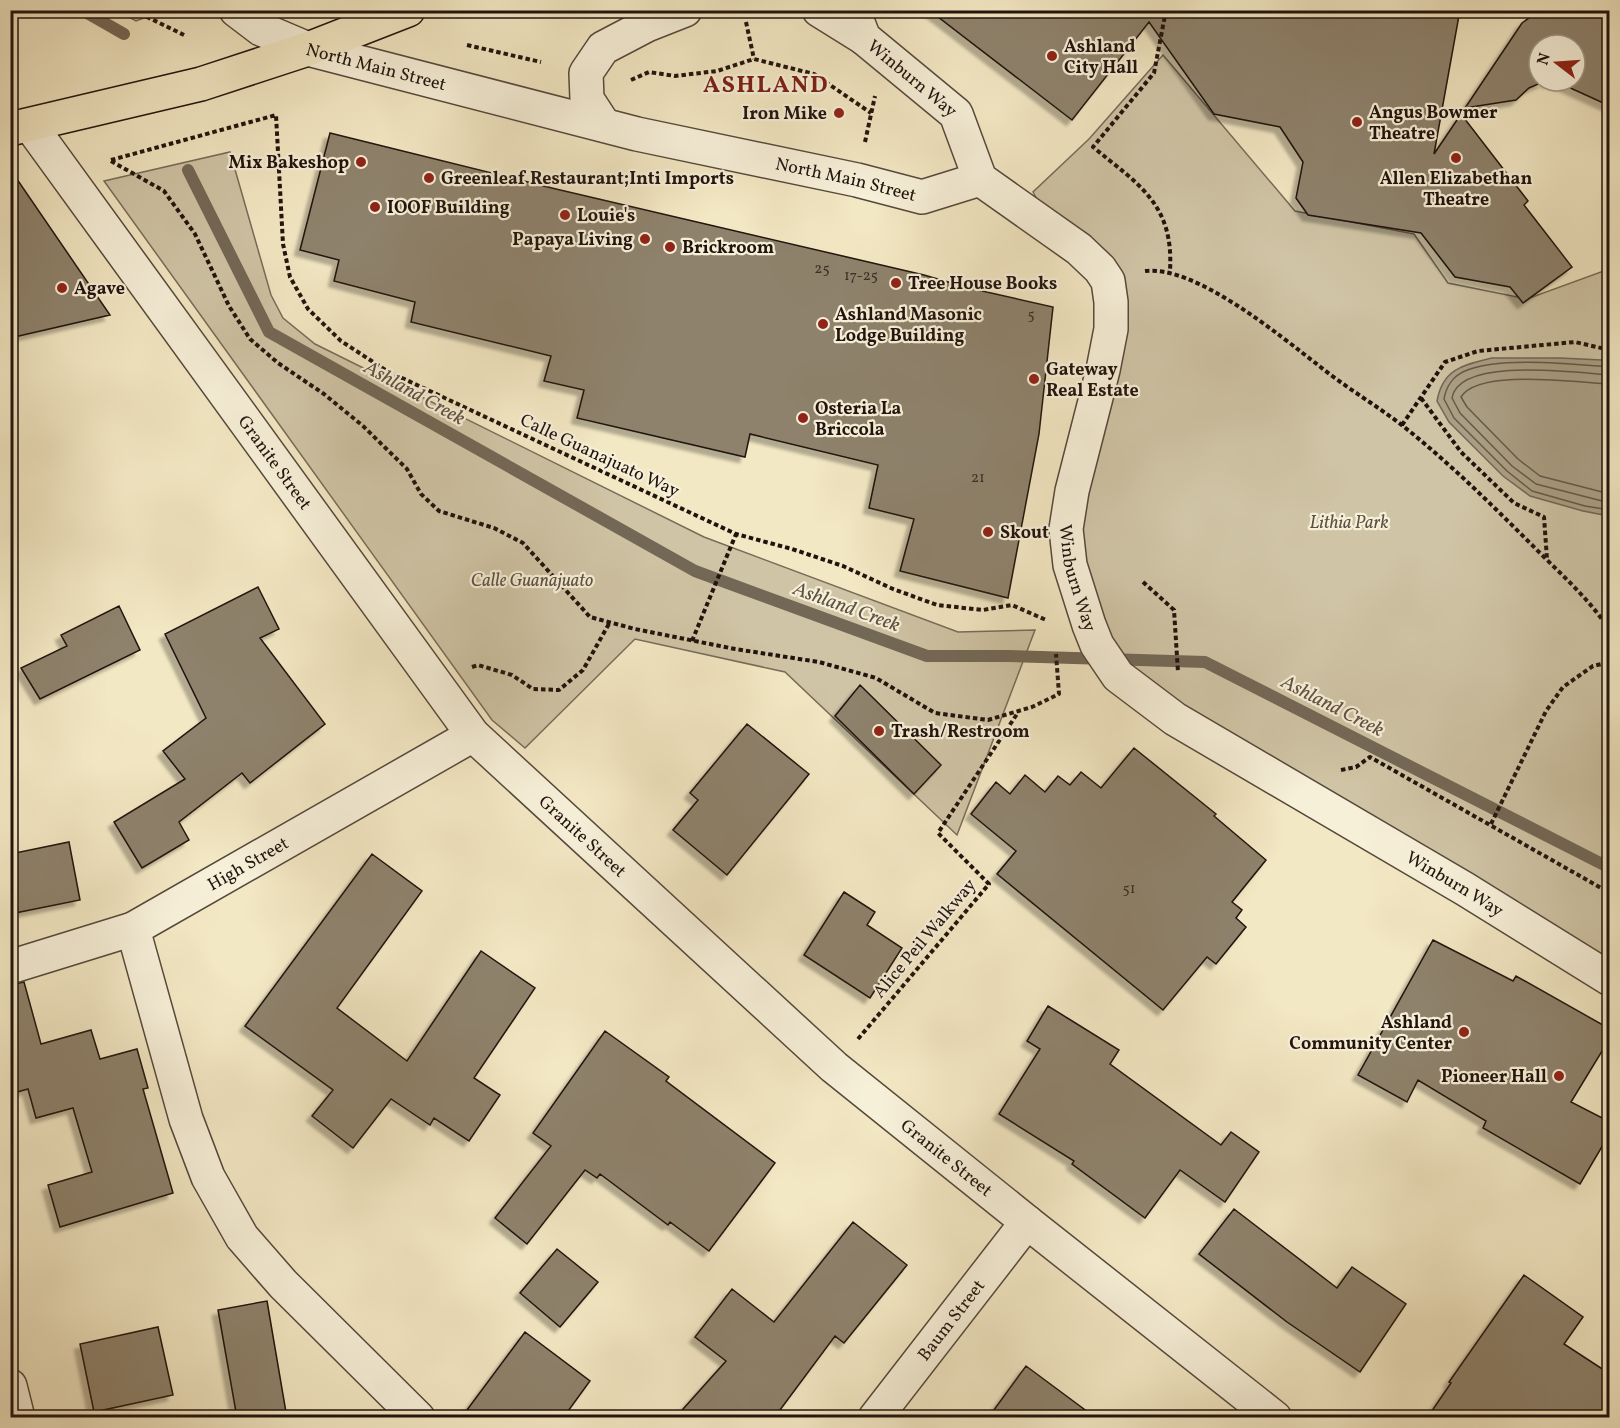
<svg xmlns="http://www.w3.org/2000/svg" width="1620" height="1428" font-family="Vollkorn,serif">
<defs>
<filter id="shadow"><feDropShadow dx="-5.5" dy="5.5" stdDeviation="1.5" flood-color="#0004"/></filter>
</defs>
<rect width="100%" height="100%" fill="#f3e8c4"/>
<filter id="stains"><feTurbulence type="fractalNoise" baseFrequency=".00333" numOctaves="4"/><feColorMatrix values="0 0 0 0 .2 0 0 0 0 .09 0 0 0 0 .02 0 0 0 .5 -.17"/></filter>
<radialGradient id="worn" r=".72"><stop offset=".6" stop-color="#630" stop-opacity="0"/><stop offset="1" stop-color="#630" stop-opacity=".3"/></radialGradient>
<path fill="#cfc4a5" stroke="#786c59" stroke-width="1.5" d="M118,11h45l-27,10z
M1163,55l132,156 119,23 34,49 79,16 82,-30v710l-477,-291 -62,-123 41,-263 -58,-74 -20,-36 56,-53z
M230,152l41,143 12,23 32,26 389,193 254,95 77,-2 -78,205 -172,-163 -150,-33 -110,109 -33,-28 -388,-539z"/>
<path fill="#aba086" stroke="#736856" stroke-width="1.5" d="M1492,358h68l42,2 7,2v154l-26,-5 -53,-15 -27,-20 -54,-54 -12,-21c6,-33 27,-36 55,-43z"/>
<g fill="none" stroke-linecap="round" stroke-linejoin="round">
<path stroke="#665a4a" stroke-width="1.5" d="M1610,367c-38,-3 -111,-11 -145,4 -12,5 -19,16 -21,28l10,19 53,53 25,20 53,15 25,4
M1610,375c-31,-2 -151,-19 -158,23l8,15 52,53 24,18 74,19
M1610,384c-32,-1 -131,-16 -149,13l6,10 51,52 22,17 70,18"/>
<path stroke="#736856" stroke-width="12" d="M82,10l42,24
M188,170l81,162 426,239 232,85h81l197,6 405,206"/>
</g>
<path fill="#8e826c" stroke="#20130d" stroke-width="1.5" fill-rule="evenodd" filter="url(#shadow)" d="M929,10h531l-26,144 27,-40 67,87 -4,4 48,62 -49,36 -13,-16 -55,-10 -34,-44 -113,-18 -12,-17 7,-36 -23,-35 -66,-13 -65,-92 -77,98z
M1540,10h13l3,5 54,-5v96l-44,-20 -21,-5 -16,7 -13,12 -51,8 57,-85zM1539,45h36v36h-36z
M330,133l226,56 368,86 45,13 84,19 -14,127 -31,164 -108,-27 14,-52 -45,-11 9,-43 -128,-31 -5,23 -168,-39 7,-28 -40,-9 7,-25 -140,-34 4,-20 -81,-21 5,-21 -39,-10z
M10,169l100,146 -100,23z
M258,587l21,42 -19,9 65,86 -75,59 -8,-10 -63,49 10,18 -47,28 -28,-46 71,-43 -22,-28 43,-33 -41,-84z
M119,606l21,44 -100,49 -19,-31 46,-22 -6,-11z
M860,685l81,80 -27,29 -79,-78z
M747,724l62,50 -82,101 -54,-45 25,-30 -8,-7z
M1134,748l82,66 -2,2 52,44 -34,42 10,8 -6,8 10,9 -30,37 -9,-7 -44,53 -166,-136 19,-23 -45,-37 25,-32 14,12 15,-19 20,17 13,-16 12,9 11,-13 20,16z
M69,842l11,58 -70,14v-60z
M372,854l50,37 -85,117 70,53 74,-110 54,37 -61,90 26,17 -31,46 -35,-23 -4,7 -39,-26 -38,49 -41,-32 21,-26 -88,-64z
M844,892l31,20 -8,13 35,23 -32,50 -66,-43z
M1433,940l80,41 3,-5 94,53v9l-39,64 39,20v11l-30,51 -97,-56 3,-7 -68,-41 -11,22 -49,-27z
M24,982l17,62 50,-14 9,29 37,-10 11,39 -5,1 30,104 -113,34 -12,-42 44,-13 -19,-64 -37,10 -8,-29 -18,5v-109z
M1048,1006l71,44 -9,14 111,81 10,-13 28,20 -34,50 -45,-32 -35,48 -73,-54 2,-3 -75,-47 41,-65 -13,-8z
M605,1031l64,46 -3,4 109,82 -66,88 -39,-29 -2,3 -68,-51 -3,4 -12,-8 -58,74 -32,-26 56,-72 -18,-13z
M1234,1209l103,79 15,-21 54,37 -46,68 -73,-50 -88,-68z
M853,1222l54,43 -63,78 -9,-7 -61,82h-99l51,-57 -31,-24 37,-48 42,33z
M557,1249l41,33 -38,45 -40,-34z
M1524,1275l59,42 -19,27 46,30v44h-183l24,-35 -2,-1z
M267,1301l20,117h-50l-19,-108z
M158,1327l15,68 -79,17 -14,-68z
M525,1332l65,49 -27,37h-102z
M1026,1366l70,52h-108z"/>
<g fill="none" stroke-linecap="round" stroke-linejoin="round">
<g stroke="#55483b" stroke-width="36">
<g id="minor">
<path id="s1" d="M236,10l25,19 47,20 329,85 220,46 65,17 58,-18"/>
<path d="M819,10l45,28"/>
<path id="s2" d="M853,10l11,28 92,76 24,65 99,70 21,20 8,12 3,21v27l-8,41 -31,121 -6,38 4,36 19,60 8,20 21,31 57,43 290,170 145,90"/>
<path id="s3" d="M30,125l443,610 361,332 193,155 248,196"/>
<path d="M604,125l-17,-26 -1,-26 17,-25 44,-23 38,-15"/>
<path d="M133,929l53,190 22,58 34,60 41,47 135,134"/>
<path id="s4" d="M10,967l123,-38 340,-194"/>
<path d="M10,1386l8,32"/>
<path id="s5" d="M875,1418l152,-196"/>
</g>
</g>
<g stroke="#20130d" stroke-width="36">
<path id="major" d="M10,129l191,-45 107,-35 100,-39"/>
</g>
<path stroke="#20130d" stroke-width="4" stroke-dasharray="4.5 3" stroke-linecap="butt" d="M133,10l51,25
M1166,10l-12,63 -61,74c46,38 81,57 77,124
M1462,17l3,-7
M746,22l8,37
M467,45l74,17
M631,80l18,-8 26,4 42,-5 37,-12 60,15 57,39
M865,142l10,-46
M111,160l165,-45 7,129 7,33 18,32 33,32 46,30 349,163 56,15 51,17 50,23 44,16 46,5 29,-5 34,15
M111,161l53,30 31,43 34,72 21,33 28,24 46,31 39,32 44,43 14,25 18,17 55,17 29,15 67,74 45,12 100,20 84,13 57,16 59,35 53,7 44,-13 27,-13 -3,-40
M1145,271c50,-6 134,64 173,94 27,22 58,40 85,61 49,39 93,83 137,127 25,25 51,48 70,78
M1421,398l40,54 53,51 30,14 3,42
M1402,425l43,-63 33,-11 97,-9 35,8
M1143,582l31,28 4,62
M692,641l44,-107
M472,667l6,-2 34,10 21,14 26,1 24,-20 27,-48
M1341,770l15,-3 14,-10 240,136
M1491,824l55,-113 17,-24 30,-21 17,-4
M858,1039l131,-155 -51,-51 81,-122"/>
<use href="#minor" stroke="#f7f0d9" stroke-width="33"/>
<use href="#major" stroke="#f3e8c4" stroke-width="33"/>
</g>
<g fill="#8f2418" stroke="#f7f0d9" stroke-width="2">
<circle cx="1052" cy="56" r="6"/>
<circle cx="839" cy="113" r="6"/>
<circle cx="1357" cy="122" r="6"/>
<circle cx="1456" cy="158" r="6"/>
<circle cx="361" cy="162" r="6"/>
<circle cx="429" cy="178" r="6"/>
<circle cx="375" cy="207" r="6"/>
<circle cx="565" cy="215" r="6"/>
<circle cx="645" cy="239" r="6"/>
<circle cx="670" cy="247" r="6"/>
<circle cx="896" cy="283" r="6"/>
<circle cx="62" cy="288" r="6"/>
<circle cx="823" cy="324" r="6"/>
<circle cx="1034" cy="379" r="6"/>
<circle cx="803" cy="418" r="6"/>
<circle cx="988" cy="532" r="6"/>
<circle cx="879" cy="731" r="6"/>
<circle cx="1464" cy="1032" r="6"/>
<circle cx="1559" cy="1076" r="6"/>
</g>
<g text-anchor="middle" stroke-width="4.5" stroke-linejoin="round" paint-order="stroke">
<g font-size="15" fill="#3c2f25">
<text x="822" y="273">25</text>
<text x="861" y="280">17-25</text>
<text x="1031" y="319">5</text>
<text x="978" y="482">21</text>
<text x="1129" y="893">51</text>
</g>
<g font-size="18" font-weight="bold" fill="#20130d" stroke="#f7f0d9" text-anchor="start">
<text x="1064" y="52">Ashland<tspan x="1064" dy="21">City Hall</tspan></text>
<text x="1369" y="118">Angus Bowmer<tspan x="1369" dy="21">Theatre</tspan></text>
<text x="827" y="119" text-anchor="end">Iron Mike</text>
<text x="349" y="168" text-anchor="end">Mix Bakeshop</text>
<text x="441" y="184">Greenleaf Restaurant;Inti Imports</text>
<text x="1456" y="184" text-anchor="middle">Allen Elizabethan<tspan x="1456" dy="21">Theatre</tspan></text>
<text x="387" y="213">IOOF Building</text>
<text x="577" y="221">Louie's</text>
<text x="633" y="245" text-anchor="end">Papaya Living</text>
<text x="682" y="253">Brickroom</text>
<text x="908" y="289">Tree House Books</text>
<text x="74" y="294">Agave</text>
<text x="835" y="320">Ashland Masonic<tspan x="835" dy="21">Lodge Building</tspan></text>
<text x="1046" y="375">Gateway<tspan x="1046" dy="21">Real Estate</tspan></text>
<text x="815" y="414">Osteria La<tspan x="815" dy="21">Briccola</tspan></text>
<text x="1000" y="538">Skout</text>
<text x="891" y="737">Trash/Restroom</text>
<text x="1452" y="1028" text-anchor="end">Ashland<tspan x="1452" dy="21">Community Center</tspan></text>
<text x="1547" y="1082" text-anchor="end">Pioneer Hall</text>
</g>
<g font-size="18" fill="#20130d" stroke="#f7f0d9">
<text dy="6" stroke="none"><textPath href="#s1" startOffset="153">North Main Street</textPath></text>
<text dy="6" stroke="none"><textPath href="#s2" startOffset="93">Winburn Way</textPath></text>
<text dy="6" stroke="none"><textPath href="#s1" startOffset="636">North Main Street</textPath></text>
<text transform="translate(600 455) rotate(25)" y="6">Calle Guanajuato Way</text>
<text dy="6" stroke="none"><textPath href="#s3" startOffset="417">Granite Street</textPath></text>
<text dy="6" stroke="none"><textPath href="#s2" startOffset="687">Winburn Way</textPath></text>
<text dy="6" stroke="none"><textPath href="#s3" startOffset="903">Granite Street</textPath></text>
<text dy="6" stroke="none"><textPath href="#s4" startOffset="261">High Street</textPath></text>
<text dy="6" stroke="none"><textPath href="#s2" startOffset="1191">Winburn Way</textPath></text>
<text transform="translate(924 938) rotate(-50)" y="6">Alice Peil Walkway</text>
<text dy="6" stroke="none"><textPath href="#s3" startOffset="1389">Granite Street</textPath></text>
<text dy="6" stroke="none"><textPath href="#s5" startOffset="124">Baum Street</textPath></text>
</g>
<g font-size="18" font-style="italic" fill="#5d5142" stroke="#f7f0d9">
<text x="1349" y="528">Lithia Park</text>
<text x="532" y="586">Calle Guanajuato</text>
</g>
<g font-size="20" font-style="italic" fill="#5f5243" stroke="#f7f0d9">
<text transform="translate(415 392) rotate(29)" y="7">Ashland Creek</text>
<text transform="translate(847 606) rotate(20)" y="7">Ashland Creek</text>
<text transform="translate(1333 705) rotate(27)" y="7">Ashland Creek</text>
</g>
<g font-size="24" font-weight="bold" letter-spacing="1.5" fill="#7a1f14" stroke="#f7f0d9">
<text x="766" y="92">ASHLAND</text>
</g>
</g>
<rect width="1620" height="1428" fill="none" stroke="#f3e8c4" stroke-width="36"/>
<rect x="12" y="12" width="1596" height="1404" fill="none" stroke="#20130d" stroke-width="3"/>
<rect x="18" y="18" width="1584" height="1392" fill="none" stroke="#20130d" stroke-width="1.5"/>
<g transform="translate(1557 63) rotate(287)"><circle r="28" fill="#f7f0d9" stroke="#a19887" stroke-width="1.5"/>
<path d="M0-4.5L10 22L0 15L-10 22Z" fill="#8f2418"/>
<text y="-9" font-size="16" font-weight="bold" text-anchor="middle" fill="#20130d">N</text>
</g>
<rect width="100%" height="100%" filter="url(#stains)"/>
<rect width="100%" height="100%" fill="url(#worn)"/>
</svg>
